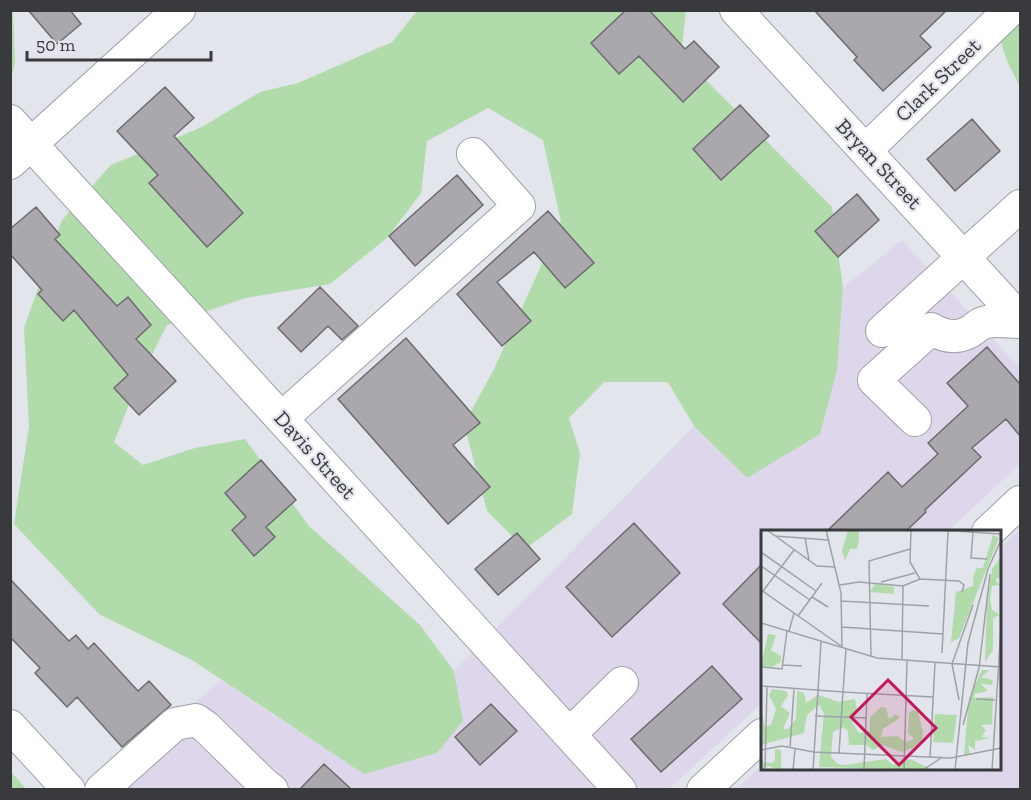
<svg xmlns="http://www.w3.org/2000/svg" width="1031" height="800" font-family="'Zilla Slab',serif">
<rect width="100%" height="100%" fill="#e2e5eb"/>
<path fill="#ded7ec" d="M902,240l118,128v96l-72,67 -186,1v171l-93,86 -568,1 -2,-3 122,-107 76,50 166,-9 -9,-50 240,-245 53,52 90,-108 6,-82z
M1020,529v260h-284l26,-24v3h238v-220z"/>
<path fill="#b1dbaa" d="M13,10l2,53 -4,15 -1,-67z
M417,11h269l-5,44 151,152 11,81 -6,82 -17,64 -73,44 -53,-52 -26,-44h-64l-35,36 11,35 -8,61 -47,35 -38,-38 -23,-87 29,-53 68,-149 -18,-82 -55,-32 -61,33 -6,52 -33,44 -58,47 -85,14 -78,27 -30,59 -23,58 29,23 52,-17 50,-9 64,87 111,99 34,46 9,50 -26,32 -73,21 -172,-114 -93,-46 -85,-90 15,-97 -5,-99 38,-108 49,-55 91,-38 58,-35 38,-9 94,-41z
M991,11h29v76l-13,-26z
M10,772h1l15,17h-15z"/>
<path fill="#aaa7ad" stroke="#6d6a70" stroke-width="1.5" d="M28,10h42l11,14 -24,20z
M626,10h23l36,39 9,-8 25,26 -36,35 -44,-46 -20,18 -28,-31z
M814,10h133l-27,26 11,11 -48,44 -29,-31 3,-3z
M165,87l29,31 -20,18 69,77 -36,34 -58,-64 9,-8 -41,-44z
M740,105l29,31 -48,44 -28,-31z
M972,119l28,32 -45,40 -28,-32z
M457,175l26,30 -68,61 -26,-30z
M857,194l22,26 -41,37 -23,-26z
M36,207l24,28 -5,4 62,67 11,-9 23,28 -15,14 40,42 -37,34 -25,-27 14,-13 -54,-65 -11,11 -25,-27 4,-4 -32,-36v-25z
M548,211l46,52 -29,25 -31,-36 -37,30 34,39 -29,25 -45,-52z
M320,287l38,39 -16,14 -14,-14 -27,26 -23,-24z
M406,338l74,85 -27,22 37,42 -42,37 -110,-125z
M987,347l33,37v52l-14,-17 -34,29 9,9 -56,53 1,2 -20,19h-79l61,-59 14,15 36,-33 -10,-11 40,-37 -21,-23z
M261,460l35,40 -30,27 9,10 -21,19 -22,-26 14,-13 -21,-24z
M634,523l46,50 -68,64 -46,-50z
M517,533l23,26 -42,36 -23,-26z
M762,564v80l-39,-40z
M10,579l59,62 7,-6 12,14 6,-6 44,48 11,-10 22,24 -49,42 -45,-50 -10,10 -32,-34 5,-5 -30,-31z
M712,666l30,33 -81,73 -30,-33z
M491,704l26,27 -37,34 -25,-28z
M324,764l27,25h-51z"/>
<g fill="none" stroke-linecap="round" stroke-linejoin="round">
<g stroke="#9fa1a8" stroke-width="34">
<path id="minor" d="M736,10l284,309
M10,121l610,669
M866,150l144,-140
M10,163l169,-153
M882,331l138,-125
M282,418l237,-212 -46,-52
M915,420l-41,-40 57,-51c12,7 24,10 36,4 6,-2 10,-8 16,-10 11,-4 26,-1 37,-1
M988,532l32,-30
M10,726l59,64
M570,734l52,-51
M101,790l74,-66 21,-4 10,7 58,57 8,6
M703,790l59,-55"/>
</g>
<use href="#minor" stroke="#fff" stroke-width="32"/>
</g>
<g text-anchor="middle" stroke-width="4.5" stroke-linejoin="round" paint-order="stroke">
<g font-size="21" fill="#393a3d" stroke="#e2e5eb">
<text transform="translate(938 80) rotate(-44)" y="7">Clark Street</text>
<text transform="translate(879 164) rotate(47)" y="7">Bryan Street</text>
<text transform="translate(315 455) rotate(48)" y="7">Davis Street</text>
</g>
</g>
<g transform="translate(761 530)">
<rect width="240" height="240" fill="#e2e5eb"/>
<path d="M87,0h11v10l-2,9h-7l-5,12 -3,-10zM232,5l6,3 -40,100 -8,4 5,-50 17,-6 1,-12 3,-6h6zM240,27v20l-6,3 5,5 -8,1 -2,13 2,11 8,5 -7,3v32l-8,12 2,-60 5,-33zM114,54l19,3v7l-24,-2zM7,104l8,1 -5,15 10,6v6l-9,5 -11,-1zM221,140h8l-9,7 12,3 -1,5 -12,-2 8,8 -14,3 1,4 18,-1 -1,27 -11,1 5,5 -4,7 8,1 -15,3v9l-7,-5 2,9 -6,1 5,-57zM11,159l14,2 2,4 -7,11 9,7 -7,16h5l8,-10 1,-28 7,2 2,10 12,-8 21,7 16,-3 2,11 -5,12 7,11 11,-2v-14l11,-10 5,1 3,11 7,-5 4,4 -17,11 -2,8 16,-1 9,6 8,-3 -6,-6 1,-20 4,-3 5,2 5,20 -1,8 -9,8 -12,4 -18,-7 -10,5 -6,-5h-18l-1,-14 -5,-4 -10,5 -2,25 7,7 7,1 41,-6 7,6 17,-6 23,11 -114,-3 5,-54 -5,-8 -12,10 -3,18 -43,12v-36l4,18 6,-2 5,-16 -7,-14zM174,184l22,1 -4,28 -20,-1zM14,219l6,1v20l-13,-4 -7,4v-18l2,10 9,1 3,-2z" fill="#b1dbaa"/>
<path fill="none" stroke="#9ea1a5" stroke-width="1.5" d="M6,0l50,36 18,1M65,0l15,63 1,54M150,0l-1,32 10,17M179,0l61,4M212,2l-2,26 16,1M14,6l53,4M44,8l4,22M0,22l55,39M0,36l49,34M120,52l34,-9M79,55l19,-3 44,4 17,-7 39,2 5,4 -2,7M0,60l80,56M2,61l31,-41M51,67l16,10M80,71l88,5M37,86l24,-33M0,93l116,35 124,9M81,97l101,7M28,101l5,-18M181,123l6,-122M110,126l-2,-95 41,-12M141,129l1,-73M22,135l19,1M0,137l21,2 5,-38M0,156l82,6 3,-43M215,169l19,1M198,170l-7,-36 21,-59M54,186l51,2M202,195l16,-57 11,-94M29,218l4,-59M0,220l21,-4 32,6 137,6 50,-10M78,223l4,-61 90,5M169,228l5,-95M4,240l2,-84M32,240l2,-21M52,240l8,-128M103,240l3,-76M143,240l3,-109M162,240l18,-12M194,240l13,-127 20,-74 13,-29M231,240l9,-142"/>
<path fill="#c2185b" fill-opacity="0.15" stroke="#c2185b" stroke-width="3" d="M127,150l48,48 -37,37 -48,-48z"/>
<rect width="240" height="240" fill="none" stroke="#393a3d" stroke-width="3"/>
</g>
<rect width="1031" height="800" fill="none" stroke="#393a3d" stroke-width="24"/>
<path d="M27 51v9h184v-9" fill="none" stroke="#393a3d" stroke-width="3"/>
<text x="36" y="51" font-size="18" fill="#393a3d" stroke="#e2e5eb" stroke-width="4.5" paint-order="stroke">50 m</text>
</svg>
